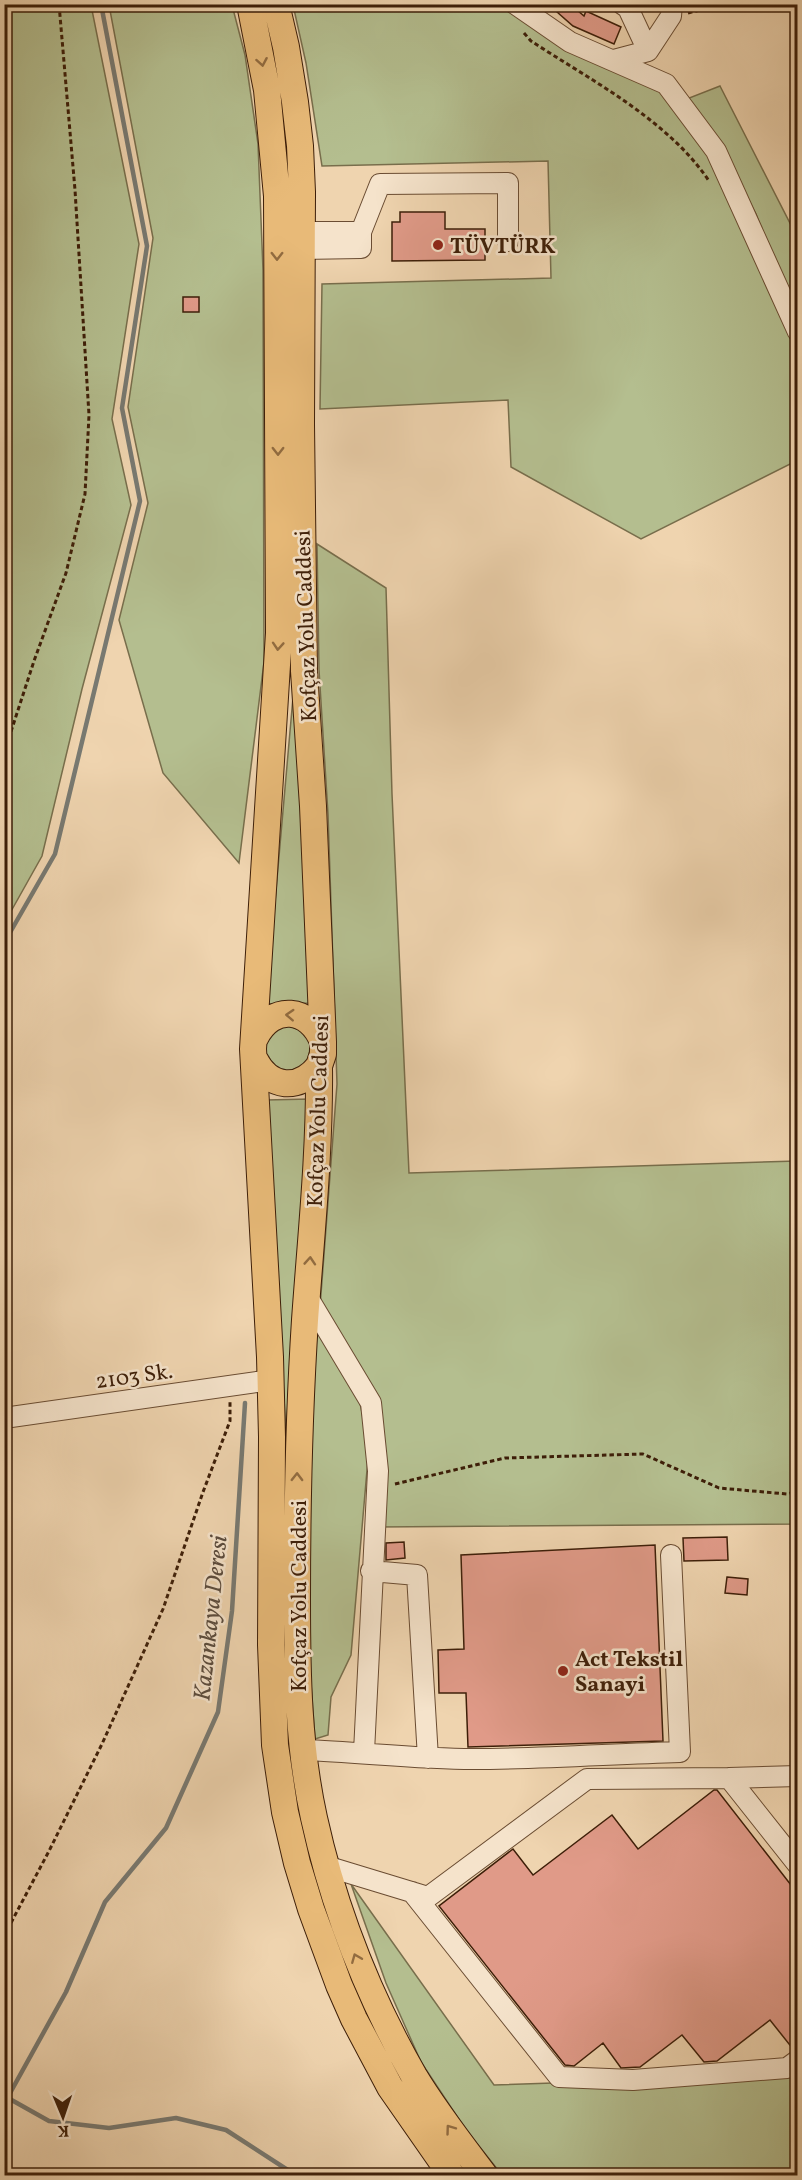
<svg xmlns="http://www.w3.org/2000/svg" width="802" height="2180" font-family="Vollkorn,serif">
<rect width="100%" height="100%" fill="#efd4af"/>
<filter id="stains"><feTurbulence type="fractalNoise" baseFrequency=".00333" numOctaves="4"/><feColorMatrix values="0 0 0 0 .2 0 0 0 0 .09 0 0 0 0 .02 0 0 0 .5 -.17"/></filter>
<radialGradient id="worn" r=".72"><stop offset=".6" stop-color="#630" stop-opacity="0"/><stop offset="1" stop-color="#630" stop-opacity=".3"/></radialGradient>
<path fill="#b4be8f" stroke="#786e4c" stroke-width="1.5" d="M5,4l86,1 48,239 -27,175 19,86 -49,184 -40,167 -37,66z
M109,5h123l13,50 13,89 5,126 1,392 -25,201 -76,-90 -44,-153 29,-117 -20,-96 25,-169z
M293,5h211l61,41 97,42 49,65 86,194v119l-7,-2 -149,75 -130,-72 -3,-67 -188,9 2,-125 229,-6 -3,-117 -226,5 -16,-103z
M720,86l77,151v84l-5,-10 -36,-97 -34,-64 -38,-50z
M317,544l69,44 6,206 17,379 388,-12v363l-420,3 -2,-125 -55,-95 17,-223 -9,-270 -9,-144z
M294,686l17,317 -45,1z
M288,1026c24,5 26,20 17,39l-21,8 -18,-14c-1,-18 1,-30 22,-33z
M310,1099l-24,333 -20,-332z
M316,1329l43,69 10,49 -18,208 -20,42 -3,38 -13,4 -7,-97 1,-164z
M351,1884l143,201 303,-10v100h-295l-36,-45 -45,-68 -35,-79z"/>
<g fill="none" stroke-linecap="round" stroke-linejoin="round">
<path stroke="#787971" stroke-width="4.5" d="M4,943l51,-89 85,-353 -18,-93 25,-162 -46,-242
M8,2098l41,23 60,7 67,-10 50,12 71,46
M4,2104l62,-112 39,-90 61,-74 52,-116 14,-101 13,-208"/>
</g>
<path fill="#e09a88" stroke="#3d1e08" stroke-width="1.5" d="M564,4h6l14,12 2,-5 35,16 -7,17 -41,-18 -16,-14z
M400,212h45v17h40v31l-93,1v-39h8z
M183,297h16v15h-16z
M727,1537l1,23 -44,1 -1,-23z
M404,1542l1,16 -19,2v-17z
M655,1545l8,196 -195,6 -2,-54h-27l-1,-43 26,-1 -3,-94z
M727,1577l21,2 -1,16 -22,-2z
M714,1790h3l81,104v154l-5,1 -23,-29 -53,41 -13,1 -22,-27 -42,32 -19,1 -18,-25 -29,23 -9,-1 -126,-159 74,-57 20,26 79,-60 26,34z"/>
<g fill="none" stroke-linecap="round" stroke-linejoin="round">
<g stroke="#6a4c32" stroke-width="22">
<path id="minor" d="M515,4l55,38 96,42 50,67 82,181
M622,4l6,4 20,43
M614,60l34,-9 23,-35 1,-12
M302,232h59v16l-59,1
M361,232l19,-48 128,-1v58
M307,1296l64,107 7,68 -14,281
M4,1418l267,-38
M371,1571l46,4 11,183
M303,1750c57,2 113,9 170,9 69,0 138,-5 207,-7l-9,-197
M729,1778l69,-2
M326,1866l102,31 159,-118 142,-1 69,87
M412,1892l147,185 74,3 154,-12 11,-8"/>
</g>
<g stroke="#3d1e08" stroke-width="28">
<path id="major" d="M250,4l17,86 10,106 2,437 -26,416 17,308 2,80 -1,208 4,100 10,67 12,51 14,46 28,76 15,34 36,68 62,89
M276,4l10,43 9,55 5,44 2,46 -1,232 3,247 9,135 10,236v12l-4,12c1,85 -8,170 -14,254 -6,93 -8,186 -8,279 0,73 1,147 17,219 20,91 54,177 100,258 21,35 46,67 71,100
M255,1038c17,-35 55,-31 68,4
M255,1060c15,29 44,31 64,6"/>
</g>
<path stroke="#3d1e08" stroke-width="3" stroke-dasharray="4.5 3" stroke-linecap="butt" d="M688,13l24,-6 2,-3
M524,33l7,8c61,40 137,79 178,140
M4,753l30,-92 32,-88 19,-79 4,-79 -14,-225 -16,-186
M395,1484l110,-26 138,-4 76,34 68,6 11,-3
M4,1936l45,-85 53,-107 61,-135 40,-117 27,-71v-20"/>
<use href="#minor" stroke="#f5e3cb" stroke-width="20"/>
<use href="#major" stroke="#e8ba78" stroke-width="26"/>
</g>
<defs><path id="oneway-chevron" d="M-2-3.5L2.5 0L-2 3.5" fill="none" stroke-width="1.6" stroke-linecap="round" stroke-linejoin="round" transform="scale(1.5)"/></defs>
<g stroke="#926c40">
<use href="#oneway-chevron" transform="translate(262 62) rotate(80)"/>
<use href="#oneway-chevron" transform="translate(277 256) rotate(90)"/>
<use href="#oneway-chevron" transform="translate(278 451) rotate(90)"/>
<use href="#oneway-chevron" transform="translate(278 646) rotate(94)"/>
<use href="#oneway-chevron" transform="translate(290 1015) rotate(-177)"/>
<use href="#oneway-chevron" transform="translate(310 1261) rotate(-86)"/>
<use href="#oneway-chevron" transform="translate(297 1477) rotate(-89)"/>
<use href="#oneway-chevron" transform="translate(356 1958) rotate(-112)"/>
<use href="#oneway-chevron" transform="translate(450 2129) rotate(-126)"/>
</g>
<g fill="#8f2418" stroke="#f5e3cb" stroke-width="2">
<circle cx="438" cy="245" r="6"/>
<circle cx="563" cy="1671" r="6"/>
</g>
<g text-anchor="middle" stroke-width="5" stroke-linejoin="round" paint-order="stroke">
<g font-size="22" font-weight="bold" fill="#3d1e08" stroke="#f5e3cb" text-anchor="start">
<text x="450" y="253">TÜVTÜRK</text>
<text x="575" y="1666">Act Tekstil<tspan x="575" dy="25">Sanayi</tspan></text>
</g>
<g font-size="22" fill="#3d1e08" stroke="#f5e3cb">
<text transform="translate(305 626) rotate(-92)" y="8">Kofçaz Yolu Caddesi</text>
<text transform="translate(317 1111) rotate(-88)" y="8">Kofçaz Yolu Caddesi</text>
<text transform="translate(134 1375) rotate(-8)" y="8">2103 Sk.</text>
<text transform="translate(298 1596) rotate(-90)" y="8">Kofçaz Yolu Caddesi</text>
</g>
<g font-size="24" font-style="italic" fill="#5b4b3d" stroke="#f5e3cb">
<text transform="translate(210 1618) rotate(-84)" y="8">Kazankaya Deresi</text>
</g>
</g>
<rect width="802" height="2180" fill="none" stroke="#efd4af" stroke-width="24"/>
<rect x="6" y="6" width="790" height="2168" fill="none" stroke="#3d1e08" stroke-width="3"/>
<rect x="12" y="12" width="778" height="2156" fill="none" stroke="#3d1e08" stroke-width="1.5"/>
<g transform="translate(63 2117) rotate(178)" stroke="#f5e3cb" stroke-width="4.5" paint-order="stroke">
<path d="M0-4.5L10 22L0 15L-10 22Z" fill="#3d1e08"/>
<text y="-9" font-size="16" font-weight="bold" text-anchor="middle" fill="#3d1e08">K</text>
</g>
<rect width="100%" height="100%" filter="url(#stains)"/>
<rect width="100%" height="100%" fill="url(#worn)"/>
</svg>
